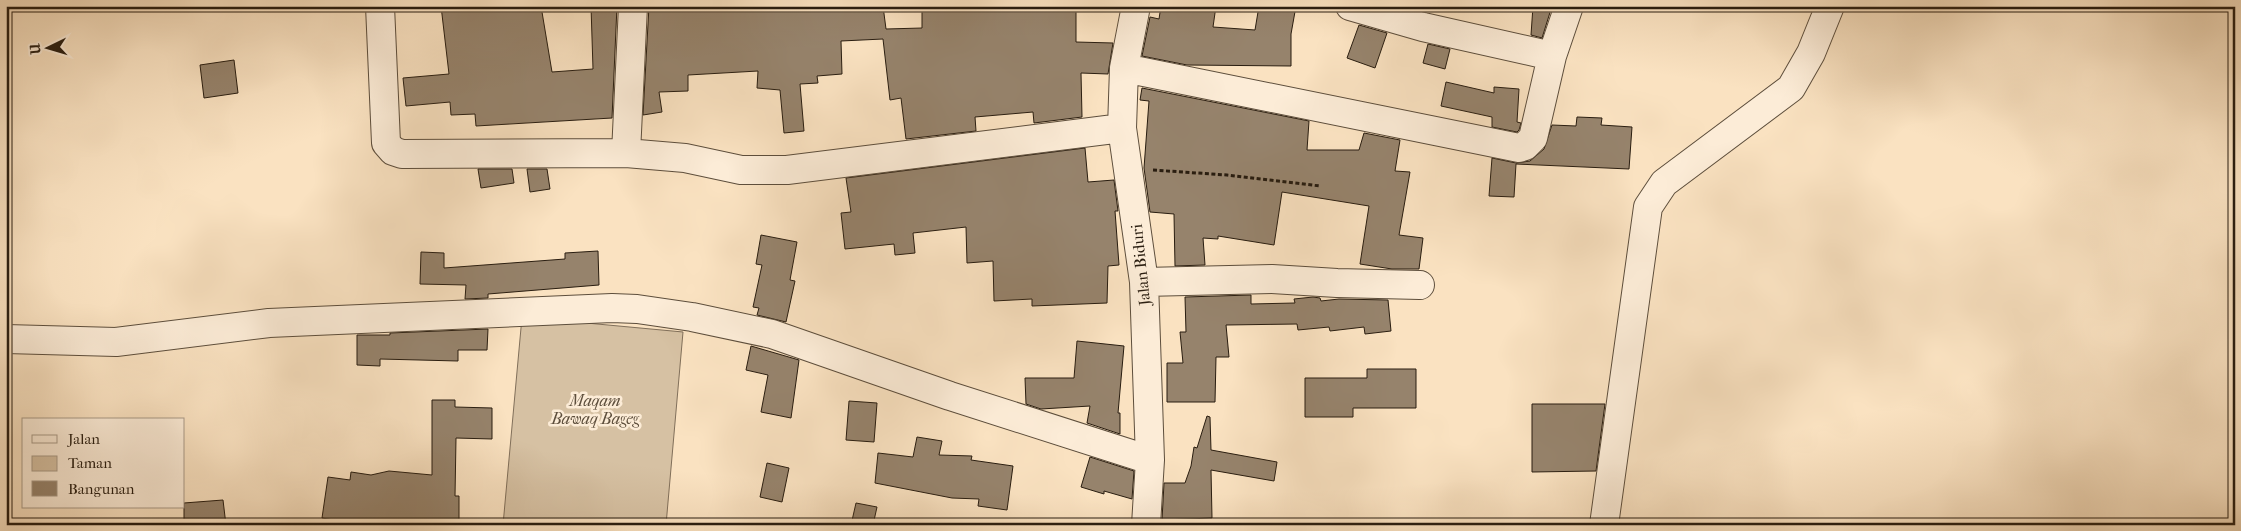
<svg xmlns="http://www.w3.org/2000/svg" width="2241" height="531" font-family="'IM FELL French Canon',serif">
<rect width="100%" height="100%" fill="#fae2c1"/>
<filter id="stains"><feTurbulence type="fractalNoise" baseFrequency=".004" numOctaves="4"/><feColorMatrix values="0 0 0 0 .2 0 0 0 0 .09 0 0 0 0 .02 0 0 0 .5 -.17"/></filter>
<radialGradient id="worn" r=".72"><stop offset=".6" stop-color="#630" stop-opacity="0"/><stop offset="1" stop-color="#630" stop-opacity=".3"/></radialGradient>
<path fill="#d6c1a3" stroke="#806f5a" d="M522,317l161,15 -17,193h-163z"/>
<path fill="#96836c" stroke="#291d10" d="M441,6h100l11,66 41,-3 -2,-63h26l-5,112 -136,8 -1,-12 -24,1 -1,-13 -44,4 -3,-28 46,-4z
M649,6h234l3,23 36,-1v-21l154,-1v36l37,1 -5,31 -27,-1 1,44 -48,6 -1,-11 -58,5 1,14 -70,8 -5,-41 -11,2 -7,-61 -42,2 1,33 -25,2 1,7 -18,1 4,47 -20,2 -4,-43 -23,-2 1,-17 -70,4v16l-29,1 3,20 -19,3z
M1161,6h55l-3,21 42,3 4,-24h37l-5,28v32l-104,-1 -45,-9 8,-39 9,2z
M1533,6h19l-10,32 -11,-3z
M1359,25l28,8 -12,35 -28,-10z
M1428,44l22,5 -5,20 -22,-6z
M234,60l4,33 -34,5 -4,-33z
M1446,82l48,11v-6l25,2 -2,33 4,1 -2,7 -2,2 -25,-5v-10l-51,-11z
M1142,88l167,33 -2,29h52l5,-17 36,7 -5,31 15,1 -11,63 24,3 -4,31h-27l-32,-5 9,-58 -87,-14 -8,53 -56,-9v3l-15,-1 2,27 -30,1 -1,-52 -24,-2 -6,-44 5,-67 -9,-1z
M1577,117l25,1 -1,7 31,2 -3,42 -113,-5 -2,33 -25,-1 3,-38 24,5 14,-2 14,-12 8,-24 24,1z
M1085,148l3,34 26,-2 4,31h-3l4,54 -11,1 -1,37 -75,3v-7l-38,2 -1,-40 -26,2 -1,-36 -53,6 2,20 -20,2 -1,-11 -49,5 -4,-36 10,-1 -5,-34z
M478,169h34l2,14 -33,5z
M527,169h20l3,20 -20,3z
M761,235l36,7 -7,38 5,1 -9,41 -29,-7 2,-7 -6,-1 9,-42 -6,-1z
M598,251l1,34 -111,9v4l-23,1 1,-14 -46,-1 1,-32 23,1v15l121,-9v-6z
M1251,295v9l44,-1 -1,-4 19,-2 7,1 1,3 18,-2 49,1 3,31 -26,3 -1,-7 -34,4 -1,-4 -31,3 -1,-6 -71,1 3,32h-13l-1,45h-48v-39h16l-3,-31h6l-1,-35z
M488,329l-1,21h-29v11l-78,-2v7l-23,-1v-30h33v-2z
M1077,341l47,5 -6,67h2v21l-33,-11 3,-17 -49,3 -15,-5 -1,-26h49z
M751,346l48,14 -8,58 -30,-6 7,-37 -22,-5z
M1367,369h49v39h-63v9h-48v-39h62z
M432,400h23v7l37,1v31l-36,-1 -1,58h4v29l-89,-5 -1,5h-5l-42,-7 6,-41 22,3 1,-8 20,3 18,-4 43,4z
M849,401l28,2 -3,39 -28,-2z
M1532,404h73l-9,67 -64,1z
M1207,416l3,1 1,33 66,12 -3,19 -63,-11 1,48 -50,2 2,-37h21l6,-17 3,-19 3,1z
M917,437l25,4 -3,14 33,1 -1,4 42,6 -6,44 -29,-4 1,-7 -27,-1 -77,-15 3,-30 35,4z
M1090,457l44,14 -2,28 -28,-8v3l-23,-7z
M767,463l22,5 -7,34 -22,-5z
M223,500l3,25h-42v-22z
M856,503l21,4 -4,18h-22z"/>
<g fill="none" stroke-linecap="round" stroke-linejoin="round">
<g stroke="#5d4e3c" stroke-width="30">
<path id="minor" d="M380,6l6,137 7,8 9,3 224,-1 59,5 56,12h46l335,-42
M1136,6l-12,62 -2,60 22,154 6,178 -4,65
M1350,6l73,21 129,29
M1124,68l395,80 6,-2 8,-8 19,-82 17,-50
M626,153l7,-147
M1144,282l128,-3 65,4 83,2
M6,339l110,3 153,-19 343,-15 25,1 55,8 80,17 178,62 200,64
M1604,525l44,-318 16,-24 127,-95 20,-35 19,-47"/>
</g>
<path stroke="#291d10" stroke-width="3" stroke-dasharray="4 2.5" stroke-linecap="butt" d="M1153,170l74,5 93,11"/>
<use href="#minor" stroke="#fcecd7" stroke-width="28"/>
</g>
<g text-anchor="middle" stroke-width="5" stroke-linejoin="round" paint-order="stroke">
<g font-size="16" fill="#291d10" stroke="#fcecd7">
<text transform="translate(1140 265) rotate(-96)" y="6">Jalan Biduri</text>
</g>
<g font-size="16" font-style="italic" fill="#5d4e3c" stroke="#fcecd7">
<text x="595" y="406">Maqam<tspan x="595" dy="18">Bawaq Bageg</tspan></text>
</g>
</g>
<rect width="2241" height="531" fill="none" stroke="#fae2c1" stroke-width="25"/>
<rect x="8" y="8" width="2226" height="516" fill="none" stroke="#291d10" stroke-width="2.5"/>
<rect x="12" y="12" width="2216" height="506" fill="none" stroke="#291d10"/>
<rect x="22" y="418" width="162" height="90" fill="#fcecd7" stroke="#a89987"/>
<rect x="32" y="435" width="25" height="8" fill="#fcecd7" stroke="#a89987"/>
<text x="68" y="444" font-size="15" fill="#291d10">Jalan</text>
<rect x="32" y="456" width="25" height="15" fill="#d6c1a3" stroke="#a89987"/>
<text x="68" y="468" font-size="15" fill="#291d10">Taman</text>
<rect x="32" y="481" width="25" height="15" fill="#96836c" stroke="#a89987"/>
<text x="68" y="494" font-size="15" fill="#291d10">Bangunan</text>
<g transform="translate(48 48) rotate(265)" stroke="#fcecd7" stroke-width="4" paint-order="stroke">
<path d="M0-4L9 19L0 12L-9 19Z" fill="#291d10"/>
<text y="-8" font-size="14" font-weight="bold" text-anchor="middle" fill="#291d10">U</text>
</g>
<rect width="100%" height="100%" filter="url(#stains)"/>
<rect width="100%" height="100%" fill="url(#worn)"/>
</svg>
